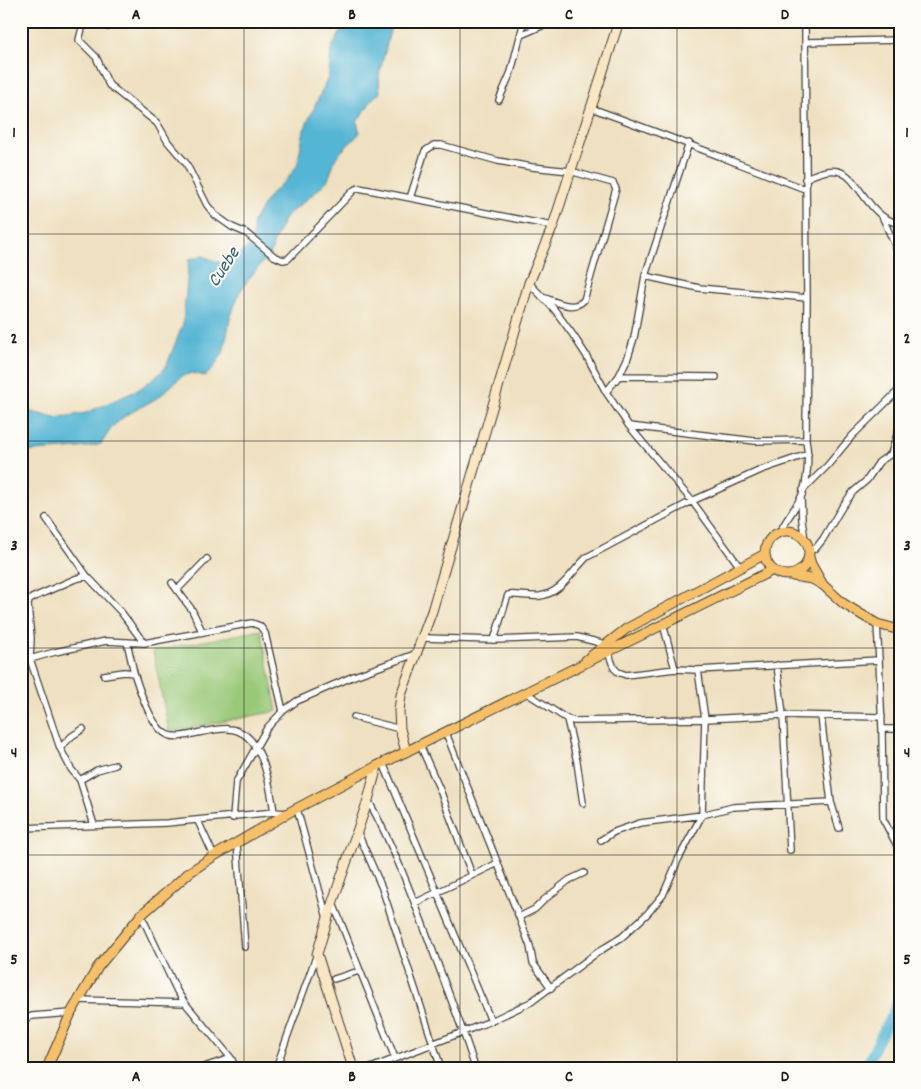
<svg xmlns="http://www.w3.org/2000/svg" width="921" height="1089" font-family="Dekko,sans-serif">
<rect width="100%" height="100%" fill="#fdfcf7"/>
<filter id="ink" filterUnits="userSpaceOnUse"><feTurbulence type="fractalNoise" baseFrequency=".02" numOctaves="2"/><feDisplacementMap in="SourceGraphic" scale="10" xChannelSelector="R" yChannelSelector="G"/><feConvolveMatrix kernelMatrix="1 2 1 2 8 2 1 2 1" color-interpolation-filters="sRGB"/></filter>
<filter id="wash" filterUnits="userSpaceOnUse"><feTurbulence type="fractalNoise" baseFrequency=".0096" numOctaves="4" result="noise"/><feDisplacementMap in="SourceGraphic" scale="20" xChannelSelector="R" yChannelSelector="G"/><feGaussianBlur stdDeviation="1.12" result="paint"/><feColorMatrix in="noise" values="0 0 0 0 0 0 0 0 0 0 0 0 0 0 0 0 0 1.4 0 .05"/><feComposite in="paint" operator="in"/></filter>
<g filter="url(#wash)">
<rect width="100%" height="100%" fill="#eee0c0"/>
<path fill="#99c877" stroke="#5a724a" d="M261,630l16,81 -108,21 -16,-81z"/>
<path fill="#55b5d4" stroke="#386878" d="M344,21h44l2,10 -11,45 1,17 -6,4 -17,25 3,11 -24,24 -8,23 -11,11 -31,25 -12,25 -3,12 -20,23 -12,17 -8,23 -8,37 -11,17 -7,6 -13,-3 -10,3 -23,21 -34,19 -12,10 -12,18c-26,7 -53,4 -80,9v-44l34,9 31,-5 52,-23 20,-15 8,-8 17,-43 6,-65 14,-3 15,6h12l23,-19v-21l16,-26 19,-18 9,-12 7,-36 25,-55 2,-26 12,-21z"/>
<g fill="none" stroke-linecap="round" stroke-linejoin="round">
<path stroke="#55b5d4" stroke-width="10" d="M865,1068l35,-71"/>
</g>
</g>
<g filter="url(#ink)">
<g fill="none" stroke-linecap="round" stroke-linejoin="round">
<g stroke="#3c3935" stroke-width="8">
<path id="street" d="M84,21l-5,19 17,17 13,28 48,38 11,19 18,21 21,42 8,10 17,12 14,6 28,23 9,4 5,-1 66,-69 5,-2 194,38
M97,21l11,6 7,-6
M521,35l32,-14
M806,42l94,-2
M499,100l12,-28 13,-51
M591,108c72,26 143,54 214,81
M805,179c50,-26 47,14 77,37 5,4 12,6 18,9
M410,198l15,-47 9,-6h7l57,16 34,6 38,4 43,12 3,6 -32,111c-11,12 -29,1 -42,-3
M882,216l18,41
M645,276l54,12 108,10
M529,283l25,26 19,26 13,20 20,37 23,34 126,15 51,-1
M619,376l97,1
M606,392l13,-16 9,-19 6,-19 11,-62 44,-133
M629,426l63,75 48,66
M803,490l25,-25 24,-29 48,-47
M801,498l1,22 3,20
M780,532c6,-13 16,-24 22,-37 6,-16 7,-38 4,-55l1,-142 -2,-277
M809,551l7,-3 7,-9 19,-32 11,-15 14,-12 12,-18 12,-8 9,-29
M87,576l-12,3 -43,19 -3,3 -1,4 3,33 -1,21 30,89 11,21 9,11 14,45
M172,583l20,27 10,21
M177,590l30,-31
M663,624l12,45
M423,638l71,2 83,-3 28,7 9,24 4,4 8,3 49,-6 23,1 181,-10 -2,-36
M494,640l14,-45c10,-1 21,2 32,1 22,-3 32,-25 47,-39l105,-56 69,-31 47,-16
M127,642l7,31
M144,643l108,-20 8,3 5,7 18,78
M879,660l3,69 1,90 17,32
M21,663l9,-4 25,-7 51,-11 38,2 -23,-31 -34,-36 -41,-58
M777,665l6,50 7,135
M104,675l20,-3 10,1c5,16 18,56 34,62 9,4 24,-1 34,-3 8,-1 18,-4 26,-3 35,1 42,57 46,83
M525,692l42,27 7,2 131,-2 78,-4 99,2
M821,716l10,86 8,26
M354,717l46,12
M567,719l10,43 6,41
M882,729h18
M446,733l73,184 11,29 3,17 18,25
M420,745l20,45 32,85
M60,748l12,-12 11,-7
M383,763l108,258
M80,780l17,-10 18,-5
M368,800c30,54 50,112 72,170 12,33 25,64 35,98
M297,809l30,109
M233,818l3,-36 31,-54 16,-17 14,-10 57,-25 64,-23
M198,821l16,35
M21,828l146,-5 107,-11 12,1
M357,831l25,57 59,180
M601,840l13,-8 26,-9 62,-8 31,-8 98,-5
M237,844l8,103
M333,903l62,155
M415,903l83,-40
M141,915l36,76 8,12 46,55 5,10
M519,917l16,-8 9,-9 25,-20 15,-7
M334,979l25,-8
M78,1000l107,3
M21,1020l11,-4 39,-3
M201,1068l30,-10
M276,1068l41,-114
M371,1068l120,-47 40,-19 67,-50 24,-15 25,-23 16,-19 15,-35 24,-45 3,-96 -7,-49"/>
</g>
<g stroke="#3c3935" stroke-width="11">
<path id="secondary" d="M406,752l-6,-23 -1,-18 2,-16 31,-84 97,-328 24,-57 66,-205
M353,1068l-36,-114 16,-53 35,-101 9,-34"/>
</g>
<g stroke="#3c3935" stroke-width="11">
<path id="primary" d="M765 553a22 22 0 1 1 44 0a22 22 0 1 1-44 0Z
M809,557l2,7 12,21
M793,576l19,3 11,6 21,19 33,20 23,6
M586,660l40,-31 139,-75
M47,1068l24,-55 27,-46 43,-52 49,-43 24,-16 74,-43 89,-47 396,-196"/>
</g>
<use href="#street" stroke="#fff" stroke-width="5.5"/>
<use href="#secondary" stroke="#fbe6c4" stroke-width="9"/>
<use href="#primary" stroke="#f6c06b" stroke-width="9"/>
</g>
</g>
<path fill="none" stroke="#1c1c1c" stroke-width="1" stroke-opacity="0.55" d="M244,21v1047M460,21v1047M677,21v1047M21,234h879M21,441h879M21,648h879M21,855h879"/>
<g text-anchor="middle" stroke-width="4" stroke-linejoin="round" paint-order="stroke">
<g font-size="19" font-style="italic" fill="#36616f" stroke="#fdfcf7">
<text transform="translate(222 266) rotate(-57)" y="7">Cuebe</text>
</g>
</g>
<rect width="921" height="1089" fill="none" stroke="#fdfcf7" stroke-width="55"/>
<rect x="28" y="28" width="866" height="1034" fill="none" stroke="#1c1c1c" stroke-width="2"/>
<g font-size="16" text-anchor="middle" font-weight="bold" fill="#1c1c1c">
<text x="136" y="19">A</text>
<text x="352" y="19">B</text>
<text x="569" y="19">C</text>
<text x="785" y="19">D</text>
<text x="14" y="137">1</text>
<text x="907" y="137">1</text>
<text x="14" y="343">2</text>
<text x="907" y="343">2</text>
<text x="14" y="550">3</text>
<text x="907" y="550">3</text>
<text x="14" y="757">4</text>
<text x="907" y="757">4</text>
<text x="14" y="964">5</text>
<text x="907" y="964">5</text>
<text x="136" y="1081">A</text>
<text x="352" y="1081">B</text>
<text x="569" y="1081">C</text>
<text x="785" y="1081">D</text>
</g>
</svg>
